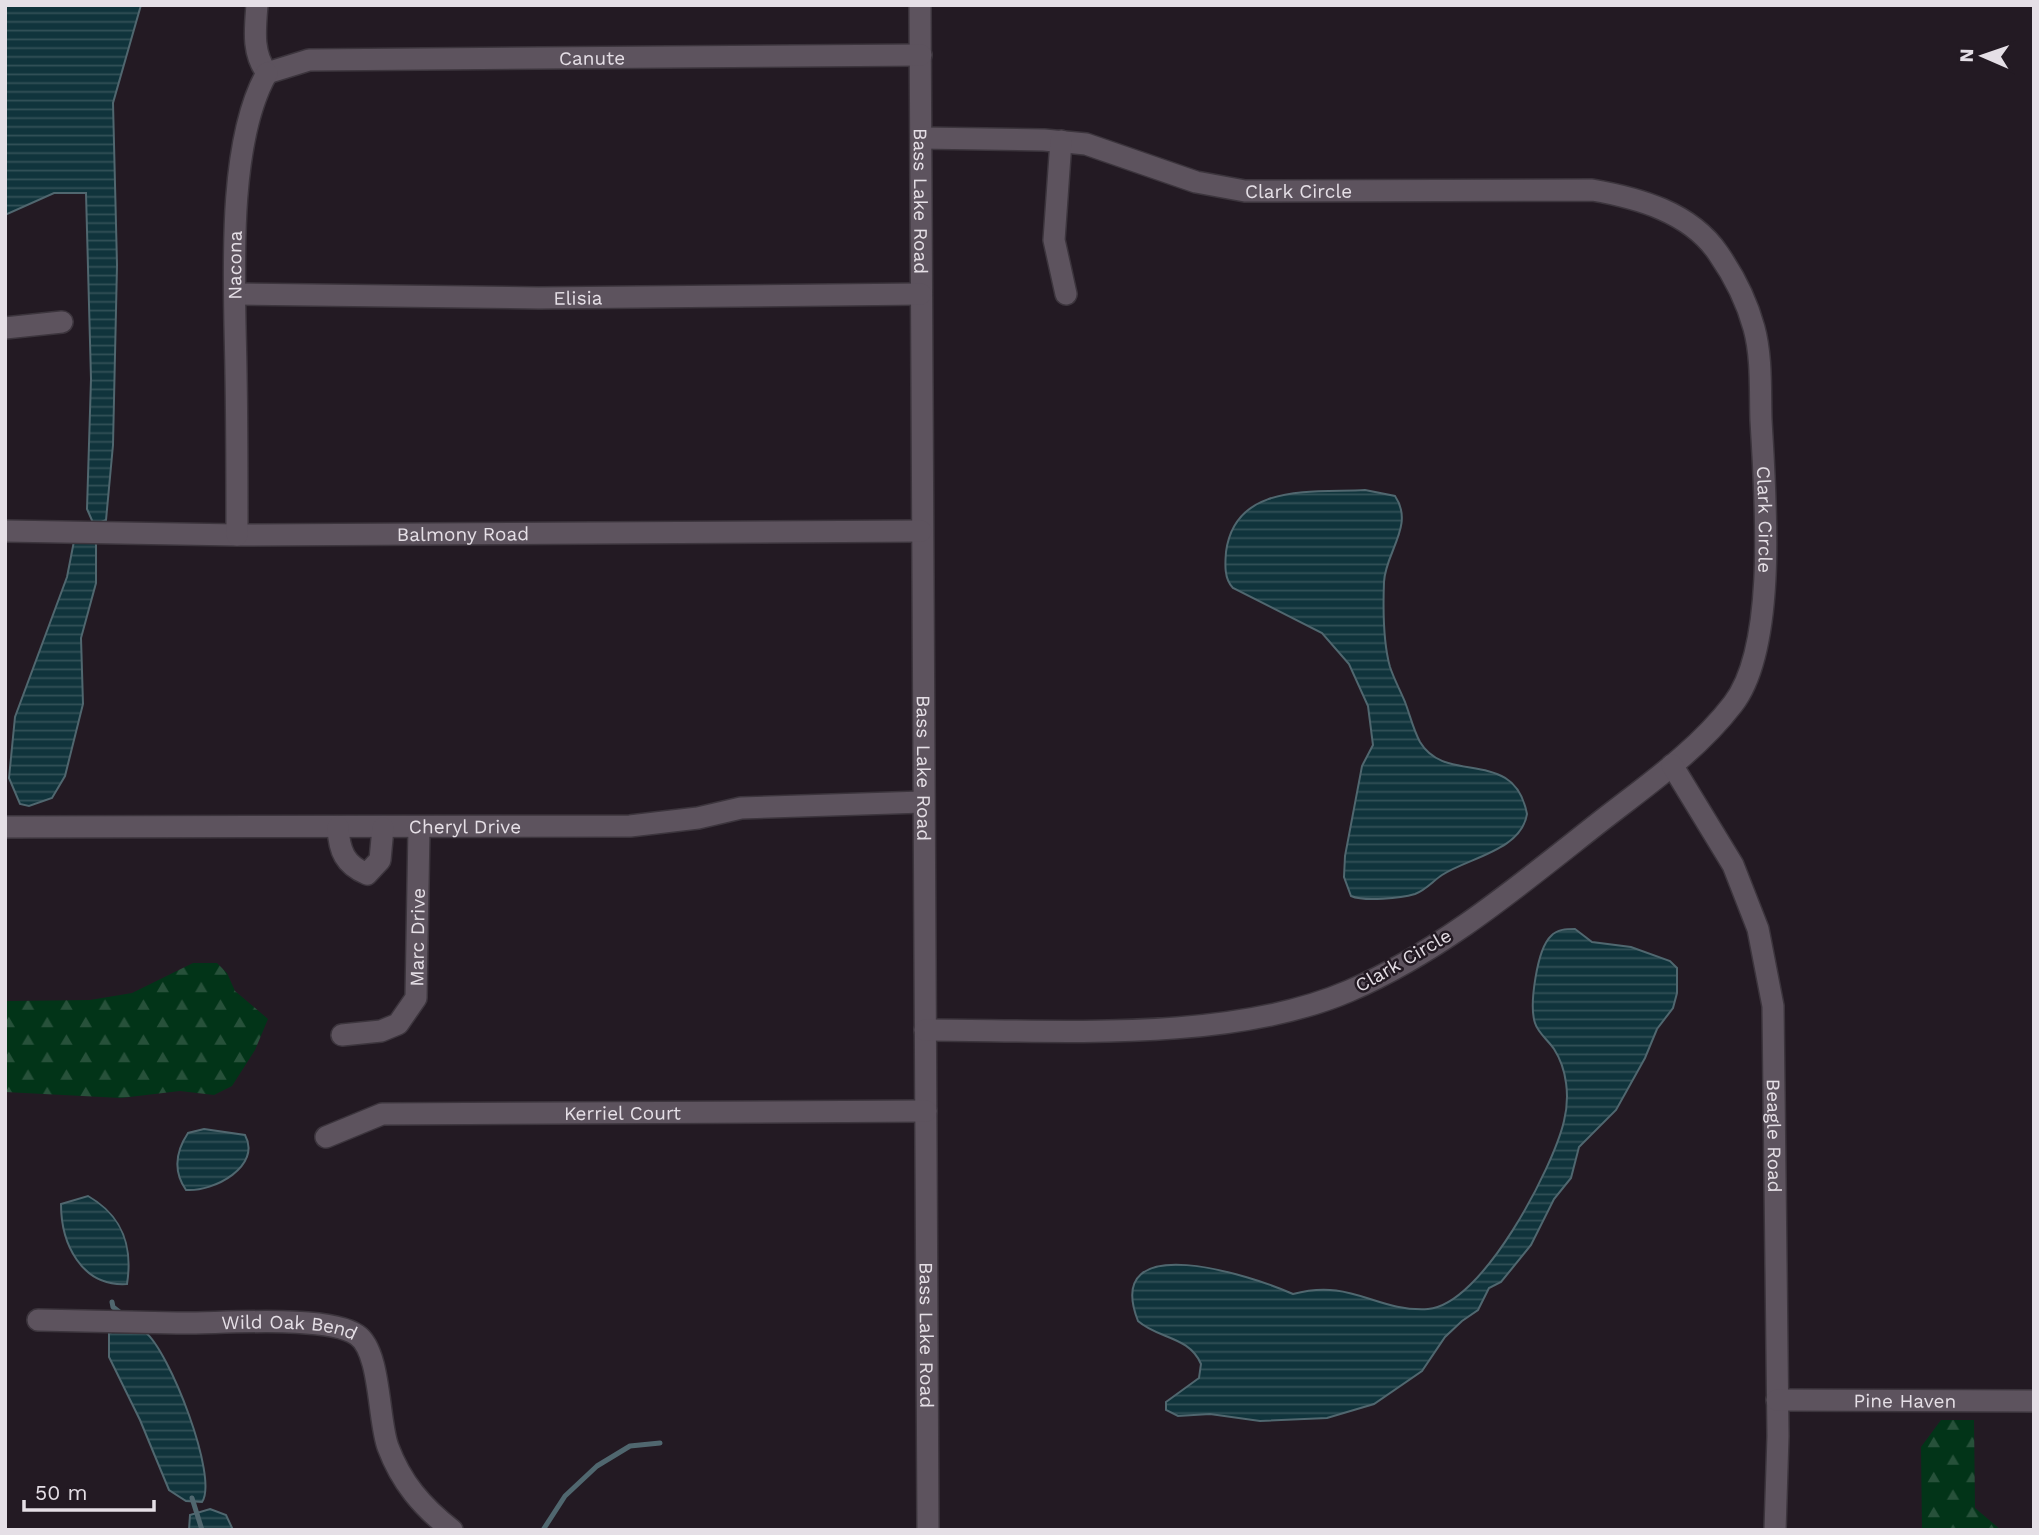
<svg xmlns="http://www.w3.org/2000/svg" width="2039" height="1535" font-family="'Work Sans',sans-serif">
<defs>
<pattern id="forest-firs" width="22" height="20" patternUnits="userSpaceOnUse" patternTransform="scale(1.75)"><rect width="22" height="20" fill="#023418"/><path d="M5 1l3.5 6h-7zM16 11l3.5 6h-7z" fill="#27513a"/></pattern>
<pattern id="water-rules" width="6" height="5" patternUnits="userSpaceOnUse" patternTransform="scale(1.75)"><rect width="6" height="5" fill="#10343c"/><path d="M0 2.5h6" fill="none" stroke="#335158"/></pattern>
</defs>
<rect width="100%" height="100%" fill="#231a23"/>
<path fill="url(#forest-firs)" d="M193,963h24l10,10 8,18 33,28 -13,31 -23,36 -18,9 -34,-4 -59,7 -116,-6v-91l85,-1 42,-7z
M1941,1420h33l1,88 26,22h-79l-1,-83z"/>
<path fill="url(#water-rules)" stroke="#50676f" stroke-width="2" d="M5,5h136l-28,98 4,162 -4,180 -7,75 -12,5 -7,-16 4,-130 -5,-186h-32l-49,22z
M1365,490l30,6c20,29 -10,57 -11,86 -1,26 -1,60 6,85 4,12 10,23 15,35 5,13 8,27 15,40 26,44 94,4 107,72 -6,37 -60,44 -85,61 -9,6 -16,15 -27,19 -14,4 -50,8 -64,2l-7,-19 1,-21 17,-90 11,-21 -5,-39 -19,-42 -27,-31 -89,-45c-9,-9 -8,-24 -7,-36 9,-70 87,-59 139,-62z
M74,541h22v42l-15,55 2,66 -18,72 -13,22 -23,8 -9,-2 -11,-26 6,-61 52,-140z
M1575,929l17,13 39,5 39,14 7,7v25l-4,15 -16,21 -12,29 -29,52 -37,37 -8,31 -17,21 -23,46 -30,37 -12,6 -11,22 -16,11 -17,16 -23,34 -48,33 -47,14 -67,3 -50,-7 -32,2 -12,-6v-8l33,-24 2,-14c-12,-28 -43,-25 -63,-43 -37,-95 115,-45 155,-27 59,-16 82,18 135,15 54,-4 125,-141 136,-188 6,-24 3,-52 -10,-72 -6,-9 -16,-16 -19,-26 -6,-18 2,-74 16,-87 6,-7 16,-7 24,-7z
M204,1129l41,6c17,31 -31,57 -59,55 -13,-19 -10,-39 2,-57z
M88,1196c35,20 45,50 39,88 -46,3 -66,-41 -66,-80z
M124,1328c7,1 16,1 21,4 24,18 74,146 57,170l-16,-1 -17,-11 -29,-70 -31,-63v-24z
M210,1509l16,6 7,15h-44l1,-15z"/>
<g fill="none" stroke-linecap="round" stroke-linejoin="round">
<path stroke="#50676f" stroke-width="5" d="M112,1302l1,5 9,7
M192,1498l10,32
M543,1530l22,-34 32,-30 33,-20 30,-3"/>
<g stroke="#3c353d" stroke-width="24">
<g id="minor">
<path d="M257,5c-2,25 -5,48 10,68"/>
<path id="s1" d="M920,5l8,1525"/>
<path id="s2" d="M267,73l42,-13 612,-5"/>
<path id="s3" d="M921,138l123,2 42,4 110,38 49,9 347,-1c46,8 98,22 126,63 16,23 29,49 36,75 8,29 6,63 7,92 4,73 17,226 -28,284 -36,47 -86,81 -132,117 -79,62 -159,130 -252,170 -121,52 -293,39 -424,39"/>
<path d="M1061,141l-7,99 12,54"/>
<path id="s4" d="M235,294l304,4 382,-4"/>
<path d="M5,328l57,-6"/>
<path id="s5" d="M5,531l232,4 684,-4"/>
<path id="s6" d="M237,535c0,-54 0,-108 -1,-161 -1,-83 -11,-228 31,-301"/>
<path id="s7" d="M1672,765l61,100 25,64 15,77 5,430 -3,94"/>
<path id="s8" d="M5,827l625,-1 68,-8 43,-10 182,-6"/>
<path d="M338,827c1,24 7,38 29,47l13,-14 3,-32"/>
<path id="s9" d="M342,1035l39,-4 17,-7 18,-26 3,-170"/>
<path id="s10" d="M326,1137l56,-23 544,-3"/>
<path id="s11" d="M38,1320c46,1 93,2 139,3 39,1 151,-9 180,12 24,16 21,86 31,112 13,35 34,60 64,83"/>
<path id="s12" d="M1777,1400l257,1"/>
</g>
</g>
<use href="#minor" stroke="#5d535e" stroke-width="21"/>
</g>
<g text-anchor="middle" stroke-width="5" stroke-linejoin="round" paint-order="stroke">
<g font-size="19" fill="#e5dfe6" stroke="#231a23">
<text dy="7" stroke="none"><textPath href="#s2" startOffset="327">Canute</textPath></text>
<text dy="7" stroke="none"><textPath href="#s3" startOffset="385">Clark Circle</textPath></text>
<text dy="7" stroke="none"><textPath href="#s1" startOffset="196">Bass Lake Road</textPath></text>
<text dy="7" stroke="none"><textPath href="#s6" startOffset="270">Nacona</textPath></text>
<text dy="7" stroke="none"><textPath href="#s4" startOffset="343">Elisia</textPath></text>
<text dy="7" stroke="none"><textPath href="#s3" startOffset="1099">Clark Circle</textPath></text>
<text dy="7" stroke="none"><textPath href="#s5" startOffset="458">Balmony Road</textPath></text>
<text dy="7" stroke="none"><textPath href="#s1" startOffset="763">Bass Lake Road</textPath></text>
<text dy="7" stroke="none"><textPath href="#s8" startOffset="460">Cheryl Drive</textPath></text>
<text dy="7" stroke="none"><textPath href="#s9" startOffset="150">Marc Drive</textPath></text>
<text transform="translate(1403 960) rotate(-30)" y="7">Clark Circle</text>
<text dy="7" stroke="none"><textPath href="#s10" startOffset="301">Kerriel Court</textPath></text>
<text dy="7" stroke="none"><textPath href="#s7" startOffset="394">Beagle Road</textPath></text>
<text dy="7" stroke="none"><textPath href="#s11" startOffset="252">Wild Oak Bend</textPath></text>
<text dy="7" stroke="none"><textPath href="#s1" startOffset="1330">Bass Lake Road</textPath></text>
<text dy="7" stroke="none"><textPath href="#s12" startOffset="128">Pine Haven</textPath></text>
</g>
</g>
<rect width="2039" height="1535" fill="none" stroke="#e5dfe6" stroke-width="14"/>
<g transform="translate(1983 56) rotate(272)" stroke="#231a23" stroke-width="5" paint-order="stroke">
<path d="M0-5L12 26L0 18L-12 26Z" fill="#e5dfe6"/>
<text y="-10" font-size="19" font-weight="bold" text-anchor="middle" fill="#e5dfe6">N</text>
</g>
<path d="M24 1500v10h130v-10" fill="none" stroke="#e5dfe6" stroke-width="3.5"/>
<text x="35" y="1500" font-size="21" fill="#e5dfe6" stroke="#231a23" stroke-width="5" paint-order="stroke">50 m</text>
</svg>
